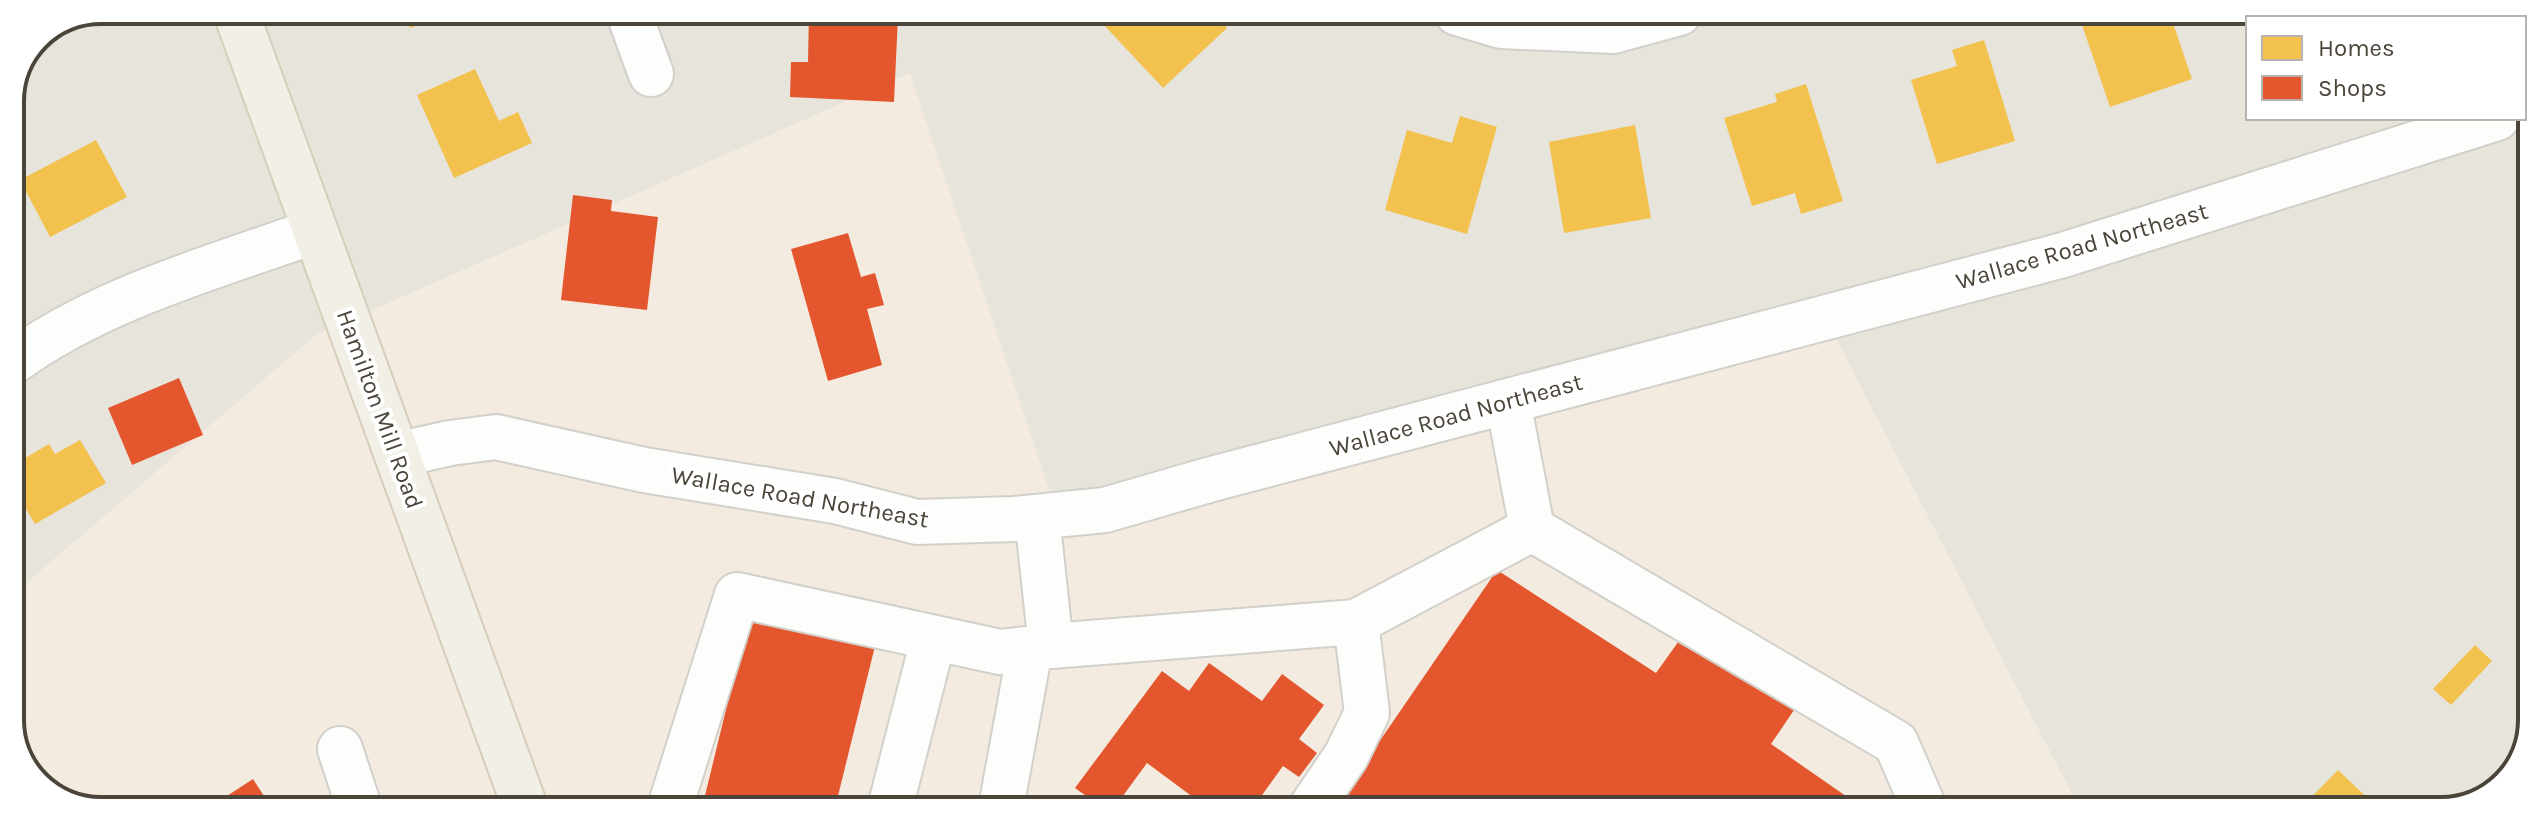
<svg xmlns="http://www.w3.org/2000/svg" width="2542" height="821" font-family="Karla,sans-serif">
<rect width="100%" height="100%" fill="#f4f2ee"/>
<path fill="#e7e4dc" d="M101,10l2369,5 4,3h-226v100h276v-43l8,20 -5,654 -31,43 -55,19 -361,-1 -253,-488 -771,189 -146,-437 -594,261 -306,262v-501l27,-60z"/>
<path fill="#f3ebdf" d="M910,73l146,438 771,-189 253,488 -2008,-4 -43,-30 -19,-50v-129l306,-262z"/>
<path fill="#f2c14e" d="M403,11h51l-44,17z
M1116,12h96l15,16 -64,60 -60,-64z
M2096,14h74l22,65 -82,28 -30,-88z
M2293,14l93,1 1,3h-93z
M1984,40l31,101 -78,23 -26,-84 46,-14 -5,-16z
M475,69l24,52 19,-9 14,31 -78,35 -37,-83z
M1806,84l37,117 -42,13 -6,-21 -43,13 -28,-88 53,-16 -2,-8z
M1460,116l37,11 -30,107 -82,-24 22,-80 45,13z
M1635,125l16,93 -87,15 -15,-91z
M96,140l31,57 -77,40 -30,-57z
M80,440l26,43 -71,41 -25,-42v-15l39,-23 6,10z
M2475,645l17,16 -41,44 -18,-16z
M2338,770l41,39 -81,2z"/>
<path fill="#e4572e" d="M809,12l89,4 -4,86 -104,-5 1,-35h17z
M573,195l39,5 -1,11 47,6 -11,93 -86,-10z
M848,233l13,44 14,-4 9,32 -17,4 15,56 -54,16 -37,-132z
M179,378l24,57 -71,30 -24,-57z
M1497,570l159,103 30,-42 103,71 5,8 -23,34 95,66 -533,-1z
M749,615l126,31 -40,162h-133z
M1209,663l53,38 20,-27 42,31 -25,34 18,14 -18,24 -16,-11 -31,43h-43l-62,-46 -33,45h-11l-28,-20 87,-117 27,20z
M253,779l18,28h-61z"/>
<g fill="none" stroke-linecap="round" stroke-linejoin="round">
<g stroke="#d2d0cb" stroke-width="48">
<path id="minor" d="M628,11l23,63
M1457,13l44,13 112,5 66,-18
M10,364c90,-66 202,-96 305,-133
M397,455l53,-12 46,-6 148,33 191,31 82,21 97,-3 91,-9 107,-31 851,-224 434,-137
M1532,529l364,214 29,67
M1051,646l305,-24 176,-93 -24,-128
M340,749l19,58
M670,807l67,-212 263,57 51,-6 -14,-129
M890,808l43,-168
M1001,808l29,-159
M1310,809l36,-53 21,-43 -11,-91"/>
</g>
<g stroke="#d6cebb" stroke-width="48">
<path id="major" d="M235,10l290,797"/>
</g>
<use href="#minor" stroke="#fdfdfc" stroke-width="44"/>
<use href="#major" stroke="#f2efe6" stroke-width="44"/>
</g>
<g text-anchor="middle" stroke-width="8" stroke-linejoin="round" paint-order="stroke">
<g font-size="24" fill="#4b4439" stroke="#fff">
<text transform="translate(2082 246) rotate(-16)" y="8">Wallace Road Northeast</text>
<text transform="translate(380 409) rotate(70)" y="8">Hamilton Mill Road</text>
<text transform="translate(1456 415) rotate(-15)" y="8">Wallace Road Northeast</text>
<text transform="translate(800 497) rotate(10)" y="8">Wallace Road Northeast</text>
</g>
</g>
<path d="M0 0H2542V821H0ZM101 24H2441A77 77 0 0 1 2518 101V720A77 77 0 0 1 2441 797H101A77 77 0 0 1 24 720V101A77 77 0 0 1 101 24Z" fill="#fff" fill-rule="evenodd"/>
<path fill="none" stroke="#4b4439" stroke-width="4" d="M101 24H2441A77 77 0 0 1 2518 101V720A77 77 0 0 1 2441 797H101A77 77 0 0 1 24 720V101A77 77 0 0 1 101 24Z"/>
<rect x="2246" y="16" width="280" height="104" fill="#ffffff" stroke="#b7b4b0" stroke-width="2"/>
<rect x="2262" y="36" width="40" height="24" fill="#f2c14e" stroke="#b7b4b0" stroke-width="2"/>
<text x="2318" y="56" font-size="24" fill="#4b4439">Homes</text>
<rect x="2262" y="76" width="40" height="24" fill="#e4572e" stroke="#b7b4b0" stroke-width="2"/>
<text x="2318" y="96" font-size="24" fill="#4b4439">Shops</text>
</svg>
